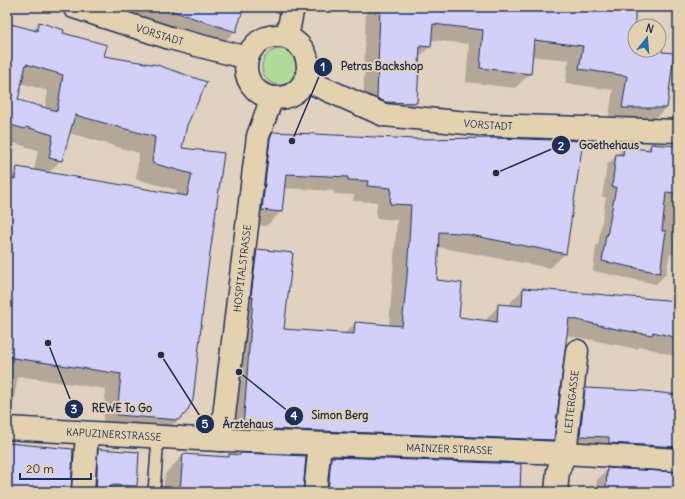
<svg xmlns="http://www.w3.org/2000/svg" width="685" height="499" font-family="Delius,sans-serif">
<rect width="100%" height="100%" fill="#e0d2be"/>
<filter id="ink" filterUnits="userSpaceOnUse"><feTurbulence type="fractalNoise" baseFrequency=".025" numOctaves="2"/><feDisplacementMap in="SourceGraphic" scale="8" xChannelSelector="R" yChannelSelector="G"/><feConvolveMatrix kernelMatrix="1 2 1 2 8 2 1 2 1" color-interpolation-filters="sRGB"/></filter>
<g filter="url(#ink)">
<path fill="#b0db98" stroke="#66857b" d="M262 67a18 18 0 1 1 36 0a18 18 0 1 1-36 0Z"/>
<path fill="#0003" fill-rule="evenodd" d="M109,7h131l-5,24 -14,14z
M366,7h259l10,31v12h24v-9l7,67 -15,15 -43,-1 5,-32 -48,-7 4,-23 -38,-4 -1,18 -15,14 -49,-6 3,-38 -38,-4 -1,6 -11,12 -3,45 -14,15 -39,-5z
M7,23l25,8 8,-7 63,32 83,69 -5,24 42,5 -37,259 -17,16 -67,2 4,-42 -88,-13 -7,39 -4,4v-240l11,-11 16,3 4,-21 -28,-8 -3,2zM21,83l27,8 -3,18 -28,-8zM69,133l70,20 -3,26 41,11 -1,5 -128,-22 13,-13z
M273,133l292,121 -15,14 -112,-21 -2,34 22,37 26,4 15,-17 10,1v-2l14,-15 155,13v55l-38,-11 -3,3 -71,-14 -13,105 -15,14 -309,-12 14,-178 14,-14 26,79 61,5 11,-11 34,3 8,-106 -21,-2 1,-16 -24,-1 1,-6 -20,-1v-3l-51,-3 -2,24 -15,14 -18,-2 11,-76z
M651,145l27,2v108l-8,-1 -4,20 -10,10 -63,-13 3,-25 2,-2 8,-47h-4l5,-32 17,-17 21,3z
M586,389l92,6v71l-109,-19 5,-46z
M99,450l37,36 -6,6h-49l2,-26z
M183,455l44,3 3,-3 73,37h-140l2,-18z
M332,458l187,34h-208l2,-16z
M608,469l70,4v19h-82l1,-12z"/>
<path fill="#d2d0f9" stroke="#1b2f5e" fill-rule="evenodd" d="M173,7h71l-8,25 -64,-21z
M380,7h255v43h24v-10h4l-1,12 12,1 -7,55h-45l5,-32 -48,-7 4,-23 -49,-6 -3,34 -51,-6 3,-38 -50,-6 -2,23 -11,-1 -3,57 -32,-1 -8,-4z
M39,22l25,8 -1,3 44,12 -3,11 53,9 50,17 -20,43 -5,23 42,5 -18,129 -13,118 -7,13 -8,7 -61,-5 4,-41 -114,-17v-179l8,1 2,-12 170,29 5,-22 -40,-11 3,-26 -80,-22 -13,46 -13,-3 4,-23 -27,-8 -1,2 -18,-5v-101l30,8zM26,64l37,11 -6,36 -39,-11z
M273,132l143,7 77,-1 90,3 -17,113 -106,-21 -21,-1 -2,48 25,3 -3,34 38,5 1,-18 24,2 1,-18 155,13v37l-25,-6 -1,3 -36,-6 -47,-11 -15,122 -311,-12 10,-131h-2l6,-48 36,4 -9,76 70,5 1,-12 47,4 5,-50 4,-71 -21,-1 1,-16 -24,-2 1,-5 -20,-1v-3l-62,-3 -4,38 -20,-2 8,-71z
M651,144l27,2v29l-3,18 -9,-1 -4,39h4l-6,42 -58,-12 4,-26 1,1 9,-49h-4l4,-33 7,1 1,-8 26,3z
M585,388l61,3 32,4v52l-69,-4v-6l-29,-1z
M7,443l66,6 -2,43h-64z
M98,449l41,3 -2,34 -26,-1 -1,7h-14z
M241,453l65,3 -3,36h-123l3,-38 46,3v-3l11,1z
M331,457l190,7 -1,28h-192z
M607,468l71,4v20h-72z"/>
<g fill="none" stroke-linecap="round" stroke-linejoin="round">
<g stroke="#1b2f5e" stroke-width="14">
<path id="service" d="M154,492l4,-55"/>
</g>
<g stroke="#1b2f5e" stroke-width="25">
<g id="minor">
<path d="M287,37l6,-30"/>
<path id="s1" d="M7,428l192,11 366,14 113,7"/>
<path id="s2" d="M221,440l37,-304 14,-38"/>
<path d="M83,492l4,-59"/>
<path d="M315,492l5,-48"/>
<path id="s3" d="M556,492l2,-21 7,-18 12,-102"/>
</g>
</g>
<g stroke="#1b2f5e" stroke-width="25">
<g id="secondary">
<path id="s4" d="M74,7l96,31 77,20"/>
<circle cx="277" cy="67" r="31"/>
<path id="s5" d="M305,80l79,35 104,10 190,6"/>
</g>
</g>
<use href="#service" stroke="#e4d2af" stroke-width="11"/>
<use href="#minor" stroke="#e4d2af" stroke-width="22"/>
<use href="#secondary" stroke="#e4d2af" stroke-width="22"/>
</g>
</g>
<g text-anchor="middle" stroke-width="4" stroke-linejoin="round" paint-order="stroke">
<g font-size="10" fill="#1b2f5e" stroke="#e4d2af">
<text dy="4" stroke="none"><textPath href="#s4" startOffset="90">VORSTADT</textPath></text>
<text dy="4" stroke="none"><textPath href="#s5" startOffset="191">VORSTADT</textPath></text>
<text dy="4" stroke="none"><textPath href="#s2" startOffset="173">HOSPITALSTRASSE</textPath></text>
<text dy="4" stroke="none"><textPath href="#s3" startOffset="92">LEITERGASSE</textPath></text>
<text dy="4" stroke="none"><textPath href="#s1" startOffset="107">KAPUZINERSTRASSE</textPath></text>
<text dy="4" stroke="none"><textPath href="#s1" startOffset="443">MAINZER STRASSE</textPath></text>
</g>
</g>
<path fill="none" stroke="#1b2f5e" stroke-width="1.5" d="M292 141L323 67M496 173L561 145M48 343L74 409M239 372L294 416M161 355L205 424"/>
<g fill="#1b2f5e" stroke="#e4d2af" stroke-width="1.5">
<circle cx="292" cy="141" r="4"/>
<circle cx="496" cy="173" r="4"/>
<circle cx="48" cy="343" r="4"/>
<circle cx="239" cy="372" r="4"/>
<circle cx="161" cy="355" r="4"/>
<circle cx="323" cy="67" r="10"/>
<circle cx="561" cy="145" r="10"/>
<circle cx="74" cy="409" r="10"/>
<circle cx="294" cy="416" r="10"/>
<circle cx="205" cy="424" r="10"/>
</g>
<g font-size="12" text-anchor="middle" font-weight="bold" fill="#fff">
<text x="323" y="71">1</text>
<text x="561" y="150">2</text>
<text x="74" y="413">3</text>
<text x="294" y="420">4</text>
<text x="205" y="428">5</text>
</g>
<g font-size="11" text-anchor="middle" font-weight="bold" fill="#1b2f5e" stroke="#e4d2af" stroke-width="4" stroke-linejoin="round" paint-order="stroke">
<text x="382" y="70">Petras Backshop</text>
<text x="609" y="149">Goethehaus</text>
<text x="122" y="412">REWE To Go</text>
<text x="340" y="419">Simon Berg</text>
<text x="248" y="428">Ärztehaus</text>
</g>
<rect width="685" height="499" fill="none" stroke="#e4d2af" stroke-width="24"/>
<rect x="12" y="12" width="661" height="475" fill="none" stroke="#1b2f5e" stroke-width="1.5" filter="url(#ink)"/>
<g transform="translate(647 38) rotate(17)"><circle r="19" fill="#e4d2af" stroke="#94918f"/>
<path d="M0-3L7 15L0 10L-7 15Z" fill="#1f6fb2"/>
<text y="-6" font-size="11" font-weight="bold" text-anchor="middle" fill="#1b2f5e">N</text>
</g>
<path d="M20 473v6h71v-6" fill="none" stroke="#1b2f5e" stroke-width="2"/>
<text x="26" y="473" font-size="12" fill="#1b2f5e" stroke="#e4d2af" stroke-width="3" paint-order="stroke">20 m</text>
</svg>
